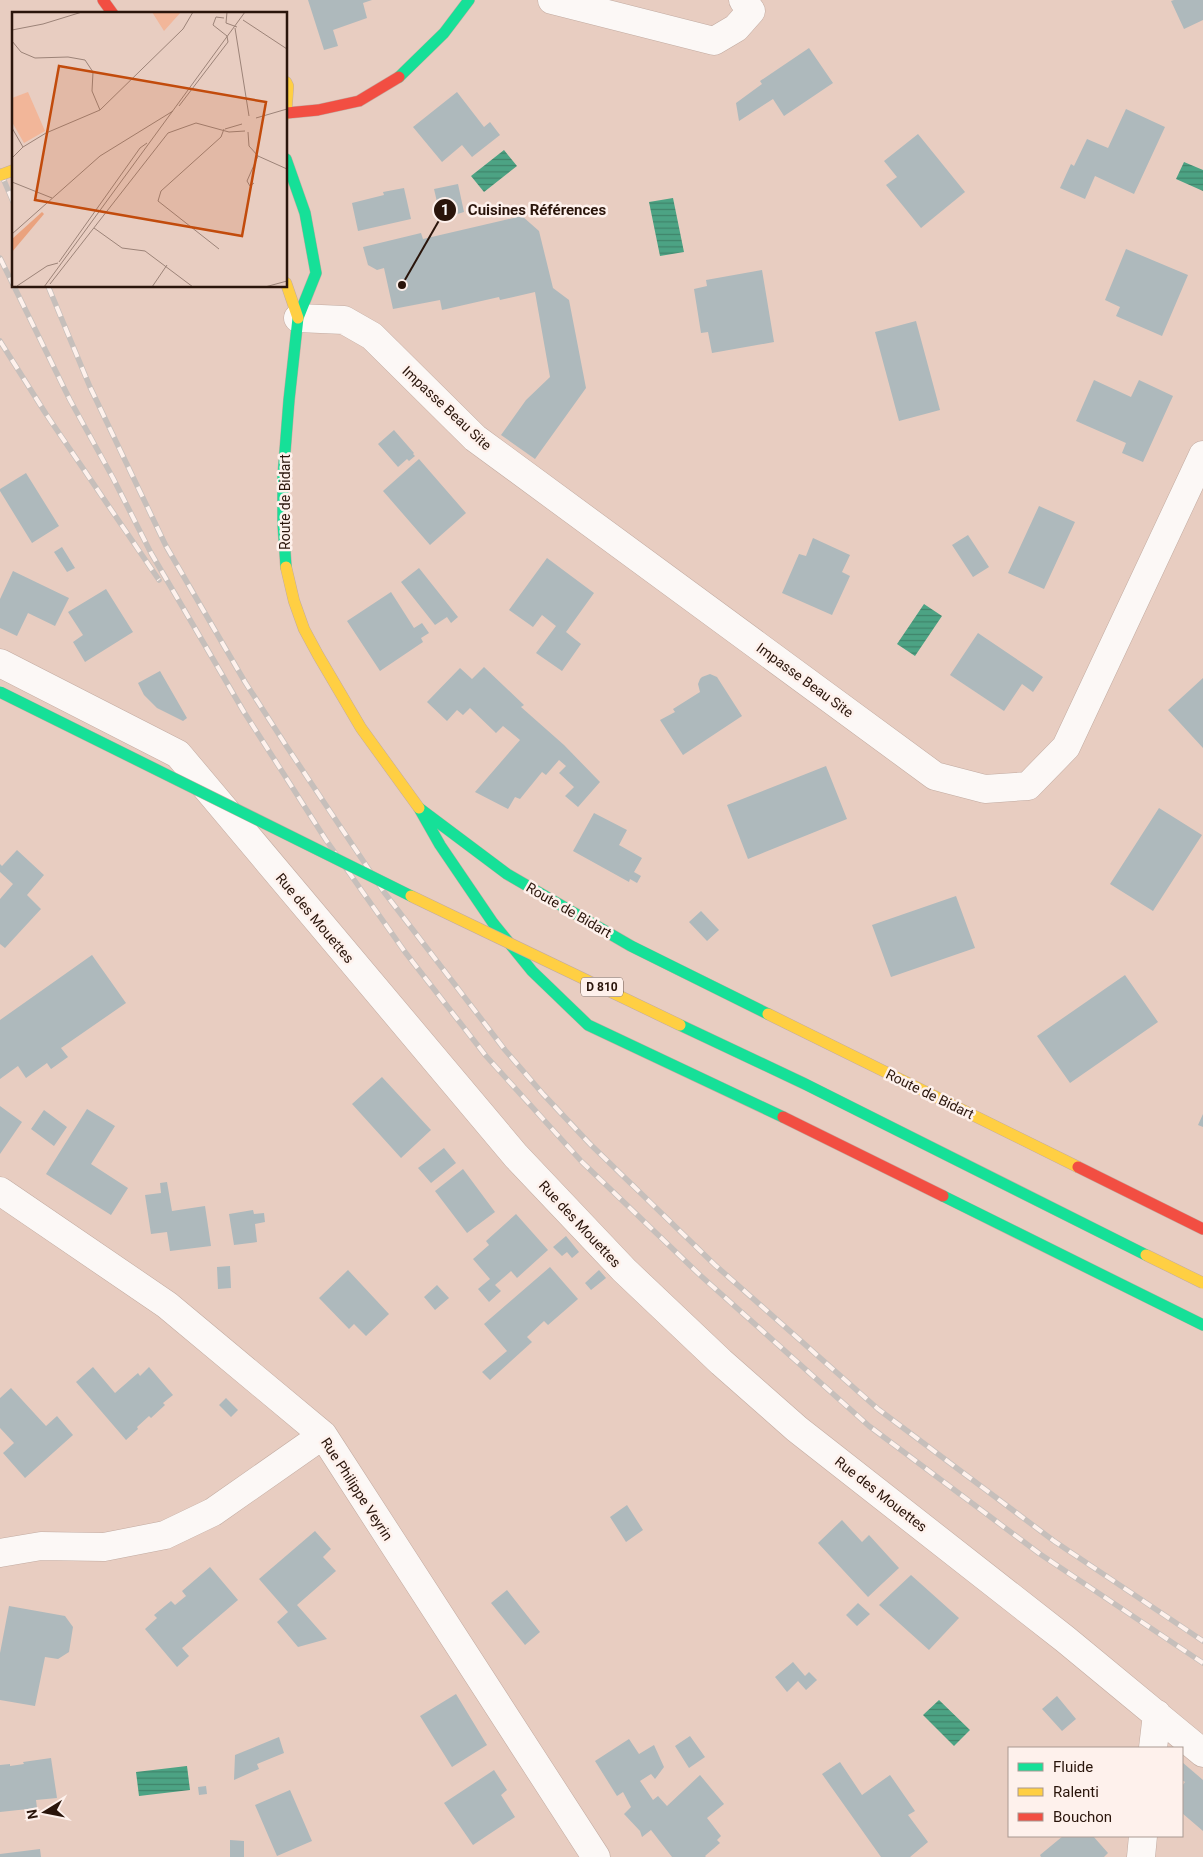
<svg xmlns="http://www.w3.org/2000/svg" width="1203" height="1857" font-family="Roboto,sans-serif">
<defs>
<pattern id="water-rules" width="6" height="5" patternUnits="userSpaceOnUse" patternTransform="scale(1.25)"><rect width="6" height="5" fill="#4ca384"/><path d="M0 2.5h6" fill="none" stroke="#3f846a"/></pattern>
</defs>
<rect width="100%" height="100%" fill="#e8cdc1"/>
<path fill="url(#water-rules)" d="M504,150l13,16 -33,26 -13,-16z
M1184,162l19,8v21l-27,-12z
M673,198l11,54 -24,4 -11,-54z
M924,604l18,12 -27,40 -18,-12z
M939,1700l31,30 -16,16 -31,-31z
M187,1766l3,24 -51,6 -3,-24z"/>
<path fill="#aeb9bc" d="M308,0h64l-9,3 4,15 -34,12 5,16 -14,4z
M1174,0h29v20l-19,9 -13,-28z
M809,48l24,35 -49,33 -11,-17 -34,22 -3,-18 26,-19 -2,-3z
M457,92l27,35 6,-5 10,13 -28,22 -10,-12 -20,17 -29,-35z
M1126,109l39,18 -31,67 -39,-18 -10,23 -25,-11 11,-24 3,2 13,-27 21,9z
M918,134l47,58 -44,36 -35,-43 11,-8 -13,-16z
M458,184l6,28 -23,7 -7,-30z
M404,188l7,31 -53,12 -6,-28 32,-8 -1,-3z
M522,216l17,15 14,57 16,12 17,88 -51,71 -34,-24 25,-35 24,-23 -15,-85 -35,8 -1,-3 -57,13 -2,-10 -47,9 -9,-41 -7,2 -9,-5 -5,-18 58,-14 2,6z
M1126,249l62,26 -26,61 -46,-20 4,-9 -15,-7z
M762,270l12,72 -62,11 -4,-21 -7,1 -7,-44 13,-3 -1,-6z
M916,321l24,89 -41,11 -24,-89z
M1094,380l37,17 8,-17 34,16 -30,66 -21,-9 4,-10 -50,-22z
M394,430l20,23 -1,1 2,2 -6,5 -2,-2 -9,8 -20,-23z
M419,459l47,54 -36,32 -47,-54z
M26,473l33,53 -27,17 -32,-52v-2z
M1039,506l36,16 -31,67 -36,-16z
M968,535l21,32 -16,10 -21,-32z
M813,538l37,17 -8,17 8,4 -18,39 -50,-22 17,-39 7,2z
M62,547l13,21 -8,4 -13,-20z
M547,558l47,35 -28,39 15,12 -19,27 -26,-18 20,-27 -14,-11 -9,12 -24,-17z
M419,568l39,49 -7,6 -4,-6 -12,8 -34,-43z
M13,571l56,27 -14,28 -27,-13 -11,23 -17,-8v-29z
M106,589l27,43 -48,30 -12,-20 10,-7 -15,-23z
M391,592l23,36 8,-5 7,10 -8,5 2,4 -43,29 -33,-50z
M978,633l65,44 -10,15 -11,-8 -18,27 -54,-36z
M484,667l40,38 -3,2 43,38 36,37 -22,25 -13,-11 9,-9 -15,-14 7,-7 -7,-6 -13,15 -4,-3 -22,27 -5,-2 -7,12 -33,-17 45,-52 -17,-14 -7,7 -26,-25 -7,7 -6,-5 -10,11 -20,-19 33,-34 12,11z
M160,671l27,47 -4,3 -26,-13 -13,-13 -6,-12z
M710,674l7,3 25,39 -59,39 -23,-35 15,-8 -2,-3 27,-17 -2,-8 2,-5 2,-2z
M1203,678v70l-35,-38z
M826,766l21,53 -99,40 -21,-54z
M1159,808l43,27 -49,76 -43,-27z
M594,813l33,17 -8,15 23,13 -8,14 7,4 -4,7 -7,-4 -1,3 -56,-31z
M17,850l27,25 -17,20 14,14 -36,39 -5,-4v-45l13,-15 -13,-12v-8l2,2z
M956,896l19,52 -84,29 -19,-52z
M701,911l18,19 -12,11 -18,-19z
M92,955l34,48 -65,45 7,9 -17,12 -4,-6 -21,15 -8,-12 -18,13v-59z
M1125,975l33,47 -88,61 -33,-47z
M382,1077l49,53 -30,28 -49,-54z
M0,1106l22,16 -22,32z
M87,1109l28,17 -24,38 37,24 -17,27 -65,-41z
M44,1110l23,17 -13,19 -23,-17z
M1203,1114v13l-5,-2z
M444,1148l12,15 -25,20 -13,-15z
M463,1169l32,43 -28,21 -32,-42z
M167,1182l5,29 33,-5 6,40 -41,5 -3,-19 -16,2 -6,-39 16,-2 -1,-10z
M253,1210l1,4 10,-1 1,9 -10,2 2,18 -23,3 -5,-31z
M516,1214l32,36 -31,28 -6,-7 -16,14 6,6 -12,11 -11,-13 12,-10 -17,-20 16,-14 -3,-4z
M566,1236l13,16 -7,6 -5,-6 -5,4 -9,-9z
M230,1266l1,22 -13,1 -1,-22z
M550,1267l28,32 -30,26 -4,-4 -17,16 5,5 -42,38 -8,-8 25,-21 -23,-27z
M348,1270l41,44 -23,22 -12,-12 -5,5 -30,-31z
M599,1270l7,8 -15,12 -6,-7z
M437,1285l12,13 -14,12 -11,-13z
M93,1367l22,26 23,-20 2,3 9,-9 24,28 -10,8 2,2 -14,13 -2,-2 -12,11 1,2 -12,11 -50,-58z
M11,1388l35,38 11,-10 16,19 -48,43 -22,-25 11,-10 -14,-15v-30z
M226,1398l12,12 -7,7 -12,-12z
M627,1505l16,25 -17,12 -16,-25z
M842,1520l20,22 7,-7 30,33 -31,29 -50,-54z
M315,1531l16,18 -8,8 13,14 -39,34 30,34 -29,8 -21,-25 11,-10 -29,-33z
M210,1567l28,33 -56,48 7,8 -12,11 -32,-38 12,-11 -3,-3 17,-14 4,4 11,-9 -4,-5z
M911,1575l48,43 -30,32 -50,-45z
M507,1590l33,42 -15,13 -34,-42z
M858,1603l12,11 -13,12 -11,-11z
M9,1606l56,10 8,11 -4,25 -11,7 -13,-2 -10,49 -35,-6v-47z
M793,1662l12,14 4,-4 8,8 -11,10 -8,-9 -11,11 -12,-15z
M456,1694l31,51 -35,22 -32,-51z
M1057,1696l19,23 -14,12 -20,-22z
M690,1736l15,21 -16,11 -14,-22z
M279,1737l5,16 -27,11 2,5 -25,11 1,-25z
M629,1739l10,15 15,-9 10,22 -9,12 -4,-5 -11,7 13,19 5,-4 9,10 33,-31 24,29 -17,14 14,18 -4,4 3,3 -15,13 1,1h-34l-21,-27 -9,7 -2,-6 -16,-17 7,-7 -8,-15 -6,4 -22,-35z
M51,1758l6,40 -21,2 1,8 -37,4v-47l10,-1v2l14,-2 -1,-2z
M840,1762l22,33 28,-20 25,36 -7,4 20,27 -18,15h-29l-59,-83z
M1182,1762l21,18v51l-21,-18v-27l3,-4 -3,-2z
M494,1770l13,20 -6,5 14,22 -42,28 -29,-42z
M206,1786l1,8 -8,1 -1,-8z
M290,1790l22,51 -35,15 -22,-51z
M1063,1836h30l15,17 -4,4h-63l-1,-2z
M230,1840l14,1v16h-14z
M40,1849l1,8h-41v-3z"/>
<g fill="none" stroke-linecap="round" stroke-linejoin="round">
<g stroke="#c2aba1" stroke-width="29">
<path id="street" d="M552,0l162,41 22,-13 15,-17 -8,-11
M298,318l46,2 28,16 103,102 460,338 50,13 43,-3 38,-39 137,-292
M0,663l178,91 338,402 108,114 97,92 76,67 268,210 138,114
M0,1191l167,114 156,130 273,422
M0,1553l41,-7 63,1 61,-12 48,-23 110,-77
M1153,1748l4,-34
M1141,1857l2,-21"/>
</g>
<g stroke="#c2aba1" stroke-width="12">
<path id="fast" d="M399,77l45,-44 25,-33
M286,159l19,54 11,60 -18,45 -9,82 -6,77v46l3,44
M419,808l88,66 124,72 137,68
M419,808l21,37 53,78 39,48 56,54 195,92
M943,1196l260,129"/>
</g>
<g stroke="#c2aba1" stroke-width="12">
<path id="slow" d="M286,82l2,4 -2,28
M286,283l12,35
M286,567l8,34 10,28 14,26 43,73 58,80
M768,1014l310,153"/>
</g>
<g stroke="#c2aba1" stroke-width="12">
<path id="jam" d="M103,0l10,14
M287,113l31,-3 41,-9 40,-24
M783,1117l160,79
M1078,1167l125,62"/>
</g>
<use href="#street" stroke="#fcf8f6" stroke-width="28"/>
<use href="#fast" stroke="#16e098" stroke-width="11"/>
<use href="#slow" stroke="#ffcf43" stroke-width="11"/>
<use href="#jam" stroke="#f24e42" stroke-width="11"/>
<g stroke="#c6bfbb" stroke-width="5.5">
<path id="rail" d="M0,171l14,33
M0,258l70,142 43,78 38,75 93,159 82,128 79,112 81,104 96,106 119,114 168,150 171,128 163,109
M48,286l42,101 76,159 79,136 42,65 97,145 121,158 38,44 47,50 125,121 163,144 176,132 149,100
M0,341l46,73 113,166"/>
</g>
<use href="#rail" stroke="#fef1ec" stroke-width="4" stroke-dasharray="11" stroke-linecap="butt"/>
<g stroke="#c2aba1" stroke-width="12" stroke-linecap="butt">
<path id="fast-bridge" d="M0,692l411,204
M680,1025l125,59 341,171"/>
</g>
<g stroke="#c2aba1" stroke-width="12" stroke-linecap="butt">
<path id="slow-bridge" d="M0,175l14,-5
M411,896l269,129
M1146,1255l57,28"/>
</g>
<use href="#fast-bridge" stroke="#16e098" stroke-width="11"/>
<use href="#slow-bridge" stroke="#ffcf43" stroke-width="11"/>
</g>
<g text-anchor="middle" stroke-width="5" stroke-linejoin="round" paint-order="stroke">
<rect fill="#fef1ec" stroke="#6a574e" stroke-width="1" x="581" y="977.5" width="42" height="19" rx="4"/>
<g font-size="12" font-weight="bold" fill="#2a150b">
<text x="602" y="991">D 810</text>
</g>
<g font-size="14" fill="#2a150b" stroke="#fef1ec">
<text transform="translate(447 408) rotate(43)" y="5">Impasse Beau Site</text>
<text transform="translate(285 502) rotate(-90)" y="5">Route de Bidart</text>
<text transform="translate(805 680) rotate(36)" y="5">Impasse Beau Site</text>
<text transform="translate(569 910) rotate(30)" y="5">Route de Bidart</text>
<text transform="translate(315 918) rotate(50)" y="5">Rue des Mouettes</text>
<text transform="translate(930 1094) rotate(26)" y="5">Route de Bidart</text>
<text transform="translate(580 1224) rotate(47)" y="5">Rue des Mouettes</text>
<text transform="translate(357 1489) rotate(57)" y="5">Rue Philippe Veyrin</text>
<text transform="translate(881 1494) rotate(38)" y="5">Rue des Mouettes</text>
</g>
</g>
<g transform="translate(12 12)">
<rect width="275" height="275" fill="#e8cdc1"/>
<path d="M30,200l2,2 -32,38v-13z" fill="#eaa27e"/>
<path d="M140,0h29l-17,19zM16,80l17,39 -21,12 -12,-21v-24z" fill="#f2b699"/>
<path fill="none" stroke="#9c8378" stroke-width="1" d="M215,0l-1,11 11,4M231,8l44,29M223,16l14,88M0,18l31,-6 39,-12M0,29l9,11 14,6 33,-1 17,3 8,12 -1,19 8,19M167,94l49,-64 -1,-6 -14,-11 3,-8 8,1M244,106l31,-9M0,116l11,19M213,117l17,-5M236,120l1,14 9,10 29,13M0,146l11,-11 23,-14 54,-23 83,-81 10,-17M0,170l40,16M242,171l-4,3 -3,-5 11,-25M82,216l28,20 23,3 48,36M0,222l88,-78 73,-45M207,237l-61,-48 3,-10 60,-54 3,-8M47,250l81,-114 7,-5M38,272l118,-151 28,-10 33,9 16,-1M5,274l30,-20 11,-3M32,275l201,-275M140,275l15,-22M253,275l22,-6"/>
<path fill="#c24b0c" fill-opacity="0.15" stroke="#c24b0c" stroke-width="2.5" d="M47,54l207,36 -24,134 -207,-36z"/>
<rect width="275" height="275" fill="none" stroke="#2a150b" stroke-width="2.5"/>
</g>
<path fill="none" stroke="#2a150b" stroke-width="2" d="M402 285L445 210"/>
<g fill="#2a150b" stroke="#fef1ec" stroke-width="2">
<circle cx="402" cy="285" r="5"/>
<circle cx="445" cy="210" r="12"/>
</g>
<g font-size="15" text-anchor="middle" font-weight="bold" fill="#fff">
<text x="445" y="215">1</text>
</g>
<g font-size="15" text-anchor="middle" font-weight="bold" fill="#2a150b" stroke="#fef1ec" stroke-width="5" stroke-linejoin="round" paint-order="stroke">
<text x="537" y="215">Cuisines Références</text>
</g>
<rect x="1008" y="1747" width="175" height="90" fill="#fef1ec" stroke="#a99992"/>
<rect x="1018" y="1763" width="25" height="8" fill="#16e098" stroke="#a99992"/>
<text x="1053" y="1772" font-size="15" fill="#2a150b">Fluide</text>
<rect x="1018" y="1788" width="25" height="8" fill="#ffcf43" stroke="#a99992"/>
<text x="1053" y="1797" font-size="15" fill="#2a150b">Ralenti</text>
<rect x="1018" y="1813" width="25" height="8" fill="#f24e42" stroke="#a99992"/>
<text x="1053" y="1822" font-size="15" fill="#2a150b">Bouchon</text>
<g transform="translate(45 1812) rotate(260)" stroke="#fef1ec" stroke-width="4" paint-order="stroke">
<path d="M0-4L9 19L0 12L-9 19Z" fill="#2a150b"/>
<text y="-8" font-size="14" font-weight="bold" text-anchor="middle" fill="#2a150b">N</text>
</g>
</svg>
